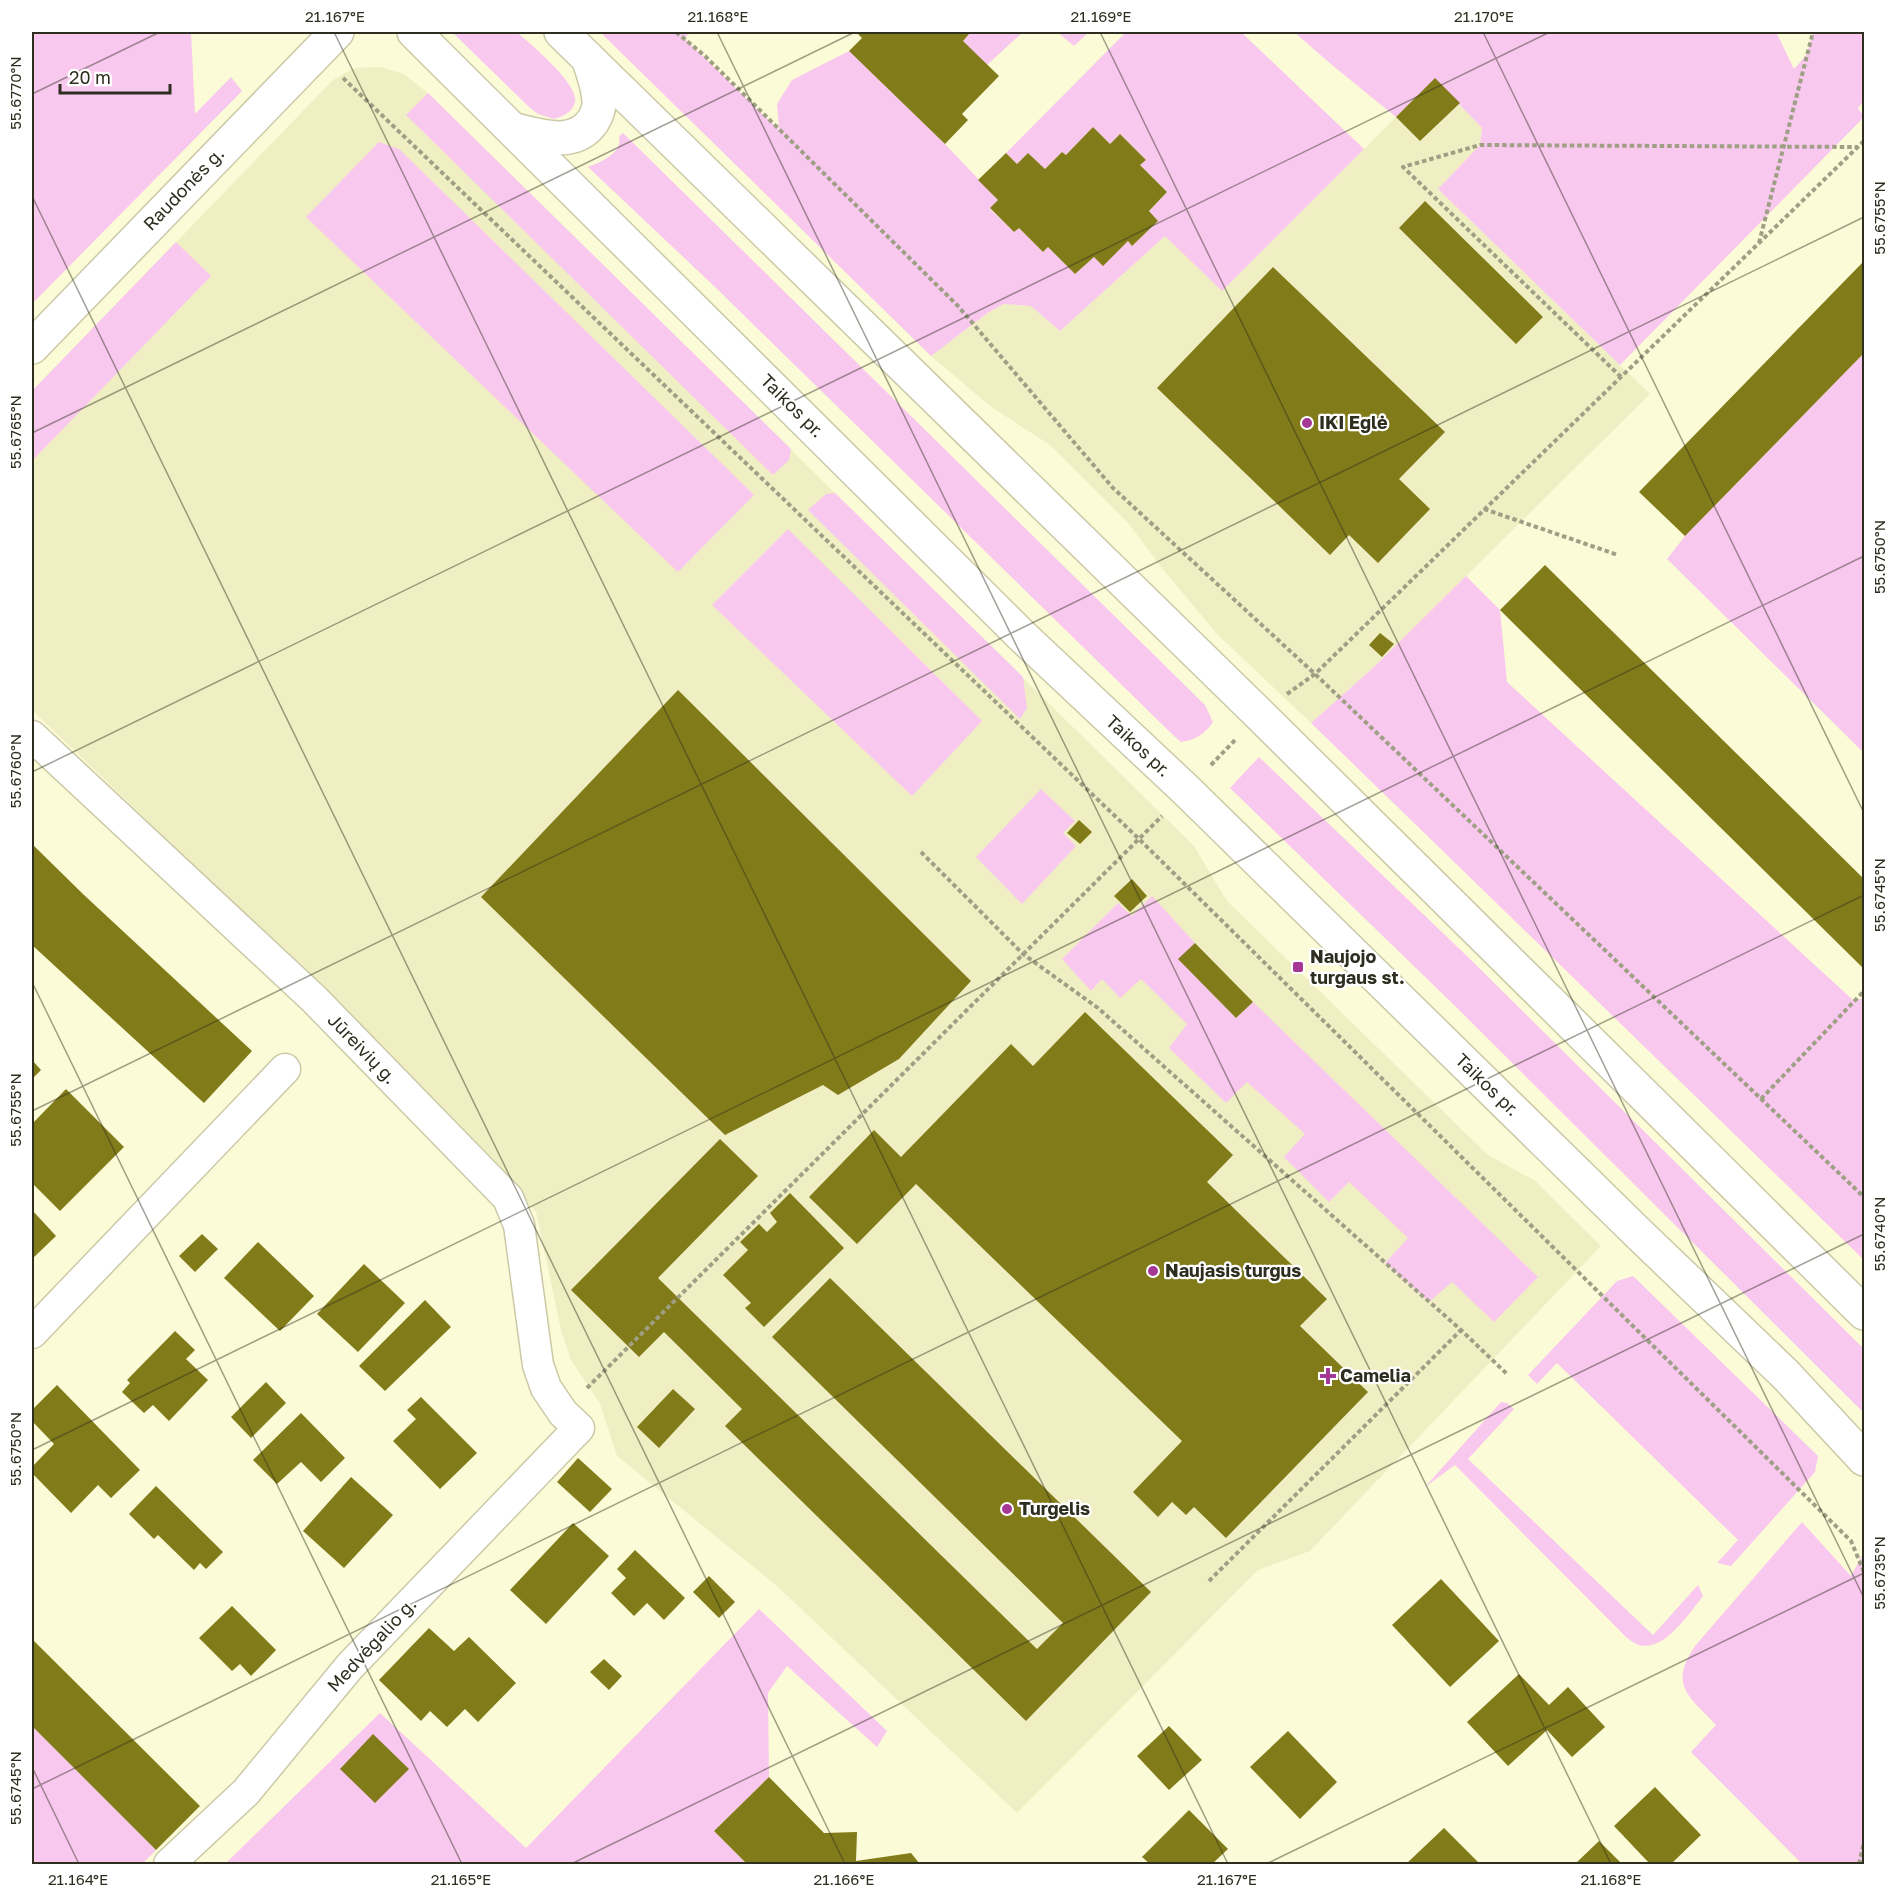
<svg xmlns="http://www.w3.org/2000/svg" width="1896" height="1896" font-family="'Golos Text',sans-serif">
<rect width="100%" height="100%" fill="#fcfbd7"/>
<path fill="#f0efc3" d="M381,67l23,7 24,19 766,753 33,55 261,254 46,25 67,66 -291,305 -52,19 -241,243 -239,-226 -161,-131 -17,-52 -29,-44 -10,-30 -25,-118 -183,-194 -321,-308v-319l301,-311 21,-12z
M1435,78l47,50 -2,17 -42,44 212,205 -275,272 -64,57 -94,-89 -52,-62 -37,-49 -78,-78 -60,-39 -59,-50 58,-44 15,-8 27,2 29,25 105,-95 58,54z"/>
<path fill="#f9c8ee" d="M32,32h159l4,82 36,-37 11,14 -210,213z
M452,32h65c13,12 62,52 58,70 -3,11 -12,14 -21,17l-16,-5 -9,-7z
M600,32h91l-7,6 95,92 -2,-26 15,-24 57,-29 96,93 53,56 -8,9 24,23 5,-4 24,24 5,-5 27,27 19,-17 9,8 25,-24 4,5 26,-25 -9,-10 18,-19 -27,-27 6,-5 -26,-26 -10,10 -17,-17 -27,28 -4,-3 -17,17 -17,-16 -11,11 -11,-11 120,-121h115l123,117 -142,142 -57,-55 -105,95 -29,-25 -27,-2 -15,8 -58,44z
M966,32h57l-36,33 -24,-24 6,-7z
M1057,32h32l-15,14z
M1294,32h482l18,37 13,-15 6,-22h51v69l-6,7 6,9 -244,248 -182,-176 42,-44 2,-17 -47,-49 -39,38 -64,-52z
M428,93l363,356 -2,11 -16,15 -367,-360z
M623,133l582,572 8,17c-8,12 -18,18 -32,20l-8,-7 -458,-448 -127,-120c13,-5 35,-14 31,-31z
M379,142l20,7 355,346 -76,77 -372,-355z
M176,242l35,34 -179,185v-70z
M1864,353v400l-197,-194 18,-23z
M835,493l188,184 4,31 -7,11 -212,-209 18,-16z
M788,529l194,192 -70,75 -200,-191z
M1466,576l34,34 7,72 347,319 10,-3v262l-553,-537 64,-57z
M1259,757l210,201 395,391v64l-412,-410 -222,-215z
M1041,789l34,32 -12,12 13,13 -54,58 -46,-47z
M1152,896l43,47 -16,16 57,59 17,-16 285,275 -44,45 -42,-40 -23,20 -44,-39 23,-25 -59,-56 -20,20 -45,-45 21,-23 -58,-52 -21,21 -57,-55 18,-24 -46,-45 -21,19 -18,-19 -11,12 -29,-32 56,-56 14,13z
M1633,1276l185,180 -3,16 -84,94 -14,-3 21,-23 -181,-177 -20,21 -9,-9 89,-94z
M1501,1402l6,1 7,6 -46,50 185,176 45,-50 5,11c-14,17 -38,56 -64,49 -4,-1 -9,-5 -12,-7l-172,-173 -30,22z
M1802,1522l49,54 13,-24v312h-62l-111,-112 25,-27c-26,-28 -48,-39 -21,-79z
M759,1609l128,122 -10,16 -90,-81 -19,27 1,84 -55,54 33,33h-522l155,-151 146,135z
M32,1726l124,124 -14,14h-110z"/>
<path fill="#817b19" d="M856,32h110l3,2 -6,7 36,35 -37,38 6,6 -23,24 -96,-93 13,-13z
M1435,78l25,25 -40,38 -24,-24z
M1093,127l17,17 10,-10 26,26 -6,5 27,27 -18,19 9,10 -26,25 -4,-5 -25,25 -9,-9 -19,17 -27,-27 -5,5 -24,-24 -5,4 -24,-24 8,-8 -20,-20 28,-27 11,11 11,-11 17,16 17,-17 4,3z
M1425,201l118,116 -27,27 -117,-116z
M1864,261v92l-179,183 -46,-44z
M1273,267l172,165 -46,47 31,30 -52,54 -29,-28 -19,20 -173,-167z
M1545,565l319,314v90l-364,-359z
M1380,633l14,11 -12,13 -13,-12z
M678,690l293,291 -72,78 -61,36 -15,-10 -98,50 -244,-238z
M1079,820l13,12 -12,12 -13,-11z
M32,844l52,51 168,156 -48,52 -172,-158z
M1132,879l15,17 -17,16 -16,-16z
M1195,943l58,59 -17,16 -58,-59z
M1085,1012l148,143 -26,27 120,117 -27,27 68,66 -142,146 -32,-31 -8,8 -14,-13 -14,15 -25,-25 49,-51 -266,-257 -59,60 -48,-47 65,-67 27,27 110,-113 22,22z
M32,1060l9,10 -9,9z
M66,1089l58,58 -64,64 -28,-28v-59z
M720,1139l38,37 -100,102 379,371 26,-26 -291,-286 58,-59 321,314 -125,129 -301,-295 17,-17 -78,-77 -25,25 -68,-67z
M790,1193l54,55 -80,79 -19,-19 6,-5 -28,-28 25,-25 -8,-8 19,-18 8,8 10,-10 -7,-9z
M32,1210l24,26 -24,23z
M202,1234l16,15 -23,23 -16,-16z
M258,1242l56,54 -34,35 -56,-53z
M364,1264l41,39 -47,49 -41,-38z
M425,1300l26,27 -66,64 -26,-25z
M175,1331l20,19 -9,9 22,21 -39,41 -16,-16 -9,8 -22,-21 8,-9 -3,-3z
M266,1382l20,21 -35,35 -20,-21z
M57,1385l83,85 -29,28 -13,-13 -27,28 -39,-40v-6l22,-23 -22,-23v-11z
M673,1389l22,20 -36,39 -22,-21z
M421,1397l56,56 -37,36 -47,-48 23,-22 -9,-9z
M301,1413l44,45 -24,24 -20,-20 -24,22 -24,-24z
M578,1458l34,31 -22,23 -33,-30z
M351,1477l42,38 -49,53 -41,-37z
M156,1486l67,66 -17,17 -6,-6 -6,7 -36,-35 -4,4 -25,-25z
M573,1523l36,33 -63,68 -36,-34z
M635,1550l50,48 -21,22 -17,-17 -13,13 -23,-23 15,-15 -9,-9z
M709,1576l26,26 -16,16 -26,-26z
M1441,1579l58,62 -49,46 -58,-62z
M232,1606l44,44 -25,26 -11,-12 -8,7 -33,-33z
M429,1628l25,23 15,-14 47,46 -38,39 -13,-13 -18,18 -17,-16 -9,10 -42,-41z
M32,1639l168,167 -44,44 -124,-124z
M604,1659l18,17 -13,14 -19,-18z
M1519,1674l30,31 19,-18 37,40 -33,30 -25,-27 -39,36 -41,-44z
M1169,1726l33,34 -33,30 -32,-34z
M1288,1731l49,51 -37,37 -50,-52z
M373,1734l36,35 -34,34 -35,-34z
M769,1777l55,56 33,-1 -1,29 55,-8 9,11h-173l-33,-33z
M1655,1787l46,48 -30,29h-21l-36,-38z
M1189,1810l39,39 -16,15h-62l-8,-7z
M1444,1828l36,36h-74z
M1599,1841l23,23h-47z"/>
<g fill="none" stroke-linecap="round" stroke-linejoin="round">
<g stroke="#cbc9a7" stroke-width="33">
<path id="street" d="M32,736l282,263 194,199 11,27 19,140 8,23 17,25 16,15 -229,238 -104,126 -77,72
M32,1333l253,-264"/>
</g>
<g stroke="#cbc9a7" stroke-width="36">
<path id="secondary" d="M32,347l305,-315"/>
</g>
<g stroke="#cbc9a7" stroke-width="36">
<path id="primary" d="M414,32l607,603 166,156 453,444 145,139 79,85
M561,32l698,682 605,599
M515,130c25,6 60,18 78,-9 3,-5 6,-11 6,-18 0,-15 -6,-30 -11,-45"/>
</g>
<path stroke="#9f9f85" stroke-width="4" stroke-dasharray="4.5 3" stroke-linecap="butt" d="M676,32l29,24 253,250 155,182 202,186 549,523
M343,78l796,761 712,702 13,31
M1759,243l54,-211
M1621,377l-218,-210 77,-22 378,2
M1484,509l134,46
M1287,694l28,-20 549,-533
M1211,765l24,-25
M921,852l102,102 75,54 363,322 47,45
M1761,1099l103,-108
M587,1388l575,-572
M1209,1581l252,-251
M1859,1864l5,-22"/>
<use href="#street" stroke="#fff" stroke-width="30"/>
<use href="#secondary" stroke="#fff" stroke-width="33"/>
<use href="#primary" stroke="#fff" stroke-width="33"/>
</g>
<path fill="none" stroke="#2e2e20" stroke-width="1.5" stroke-opacity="0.45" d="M334,32l894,1832M717,32l894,1832M1100,32l764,1566M1483,32l381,781M32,94l128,-62M32,196l813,1668M32,433l823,-401M32,772l1518,-740M32,982l430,882M32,1111l1832,-894M32,1450l1832,-894M32,1767l47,97M32,1789l1832,-894M571,1864l1293,-630M1266,1864l598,-291"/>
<g fill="#a53795" stroke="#fff" stroke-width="2">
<circle cx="1307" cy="423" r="6"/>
<rect x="1292" y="961" width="12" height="12" rx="3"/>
<circle cx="1153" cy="1271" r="6"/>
<path d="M1325 1367h6v6h6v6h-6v6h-6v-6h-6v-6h6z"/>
<circle cx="1007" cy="1509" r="6"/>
</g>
<g text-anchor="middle" stroke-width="4.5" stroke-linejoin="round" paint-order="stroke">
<g font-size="18" fill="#2e2e20" stroke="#fff">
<text transform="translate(184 189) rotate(-46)" y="6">Raudonės g.</text>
<text transform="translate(792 406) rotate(45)" y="6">Taikos pr.</text>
<text transform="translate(1138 746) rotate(43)" y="6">Taikos pr.</text>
<text transform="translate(362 1049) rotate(46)" y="6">Jūreivių g.</text>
<text transform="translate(1487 1085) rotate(44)" y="6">Taikos pr.</text>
<text transform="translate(372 1645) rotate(-47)" y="6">Medvėgalio g.</text>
</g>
<g font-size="18" font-weight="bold" fill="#2e2e20" stroke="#fff" text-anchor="start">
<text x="1319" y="429">IKI Eglė</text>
<text x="1310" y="963">Naujojo<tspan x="1310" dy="21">turgaus st.</tspan></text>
<text x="1165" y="1277">Naujasis turgus</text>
<text x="1340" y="1382">Camelia</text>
<text x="1019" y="1515">Turgelis</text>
</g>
</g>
<rect width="1896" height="1896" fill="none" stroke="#ffffff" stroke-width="66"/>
<path d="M60 84v9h110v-9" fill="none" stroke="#2e2e20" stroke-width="3"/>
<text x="69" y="84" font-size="18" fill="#2e2e20" stroke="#ffffff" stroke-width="4.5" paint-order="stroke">20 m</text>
<rect x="33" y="33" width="1830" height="1830" fill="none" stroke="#2e2e20" stroke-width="2"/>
<g font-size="15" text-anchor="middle" fill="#2e2e20">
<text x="335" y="22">21.167°E</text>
<text x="718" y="22">21.168°E</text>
<text x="1101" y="22">21.169°E</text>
<text x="1484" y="22">21.170°E</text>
<text transform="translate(16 93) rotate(-90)" y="5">55.6770°N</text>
<text transform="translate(1880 218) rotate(-90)" y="5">55.6755°N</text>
<text transform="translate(16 432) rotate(-90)" y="5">55.6765°N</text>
<text transform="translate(1880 557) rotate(-90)" y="5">55.6750°N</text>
<text transform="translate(16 771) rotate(-90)" y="5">55.6760°N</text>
<text transform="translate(1880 895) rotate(-90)" y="5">55.6745°N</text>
<text transform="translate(16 1110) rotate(-90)" y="5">55.6755°N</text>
<text transform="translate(1880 1234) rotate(-90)" y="5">55.6740°N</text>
<text transform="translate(16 1449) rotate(-90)" y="5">55.6750°N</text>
<text transform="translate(1880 1573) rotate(-90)" y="5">55.6735°N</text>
<text transform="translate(16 1788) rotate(-90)" y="5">55.6745°N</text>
<text x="78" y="1885">21.164°E</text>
<text x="461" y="1885">21.165°E</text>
<text x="844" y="1885">21.166°E</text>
<text x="1227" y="1885">21.167°E</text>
<text x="1611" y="1885">21.168°E</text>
</g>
</svg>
